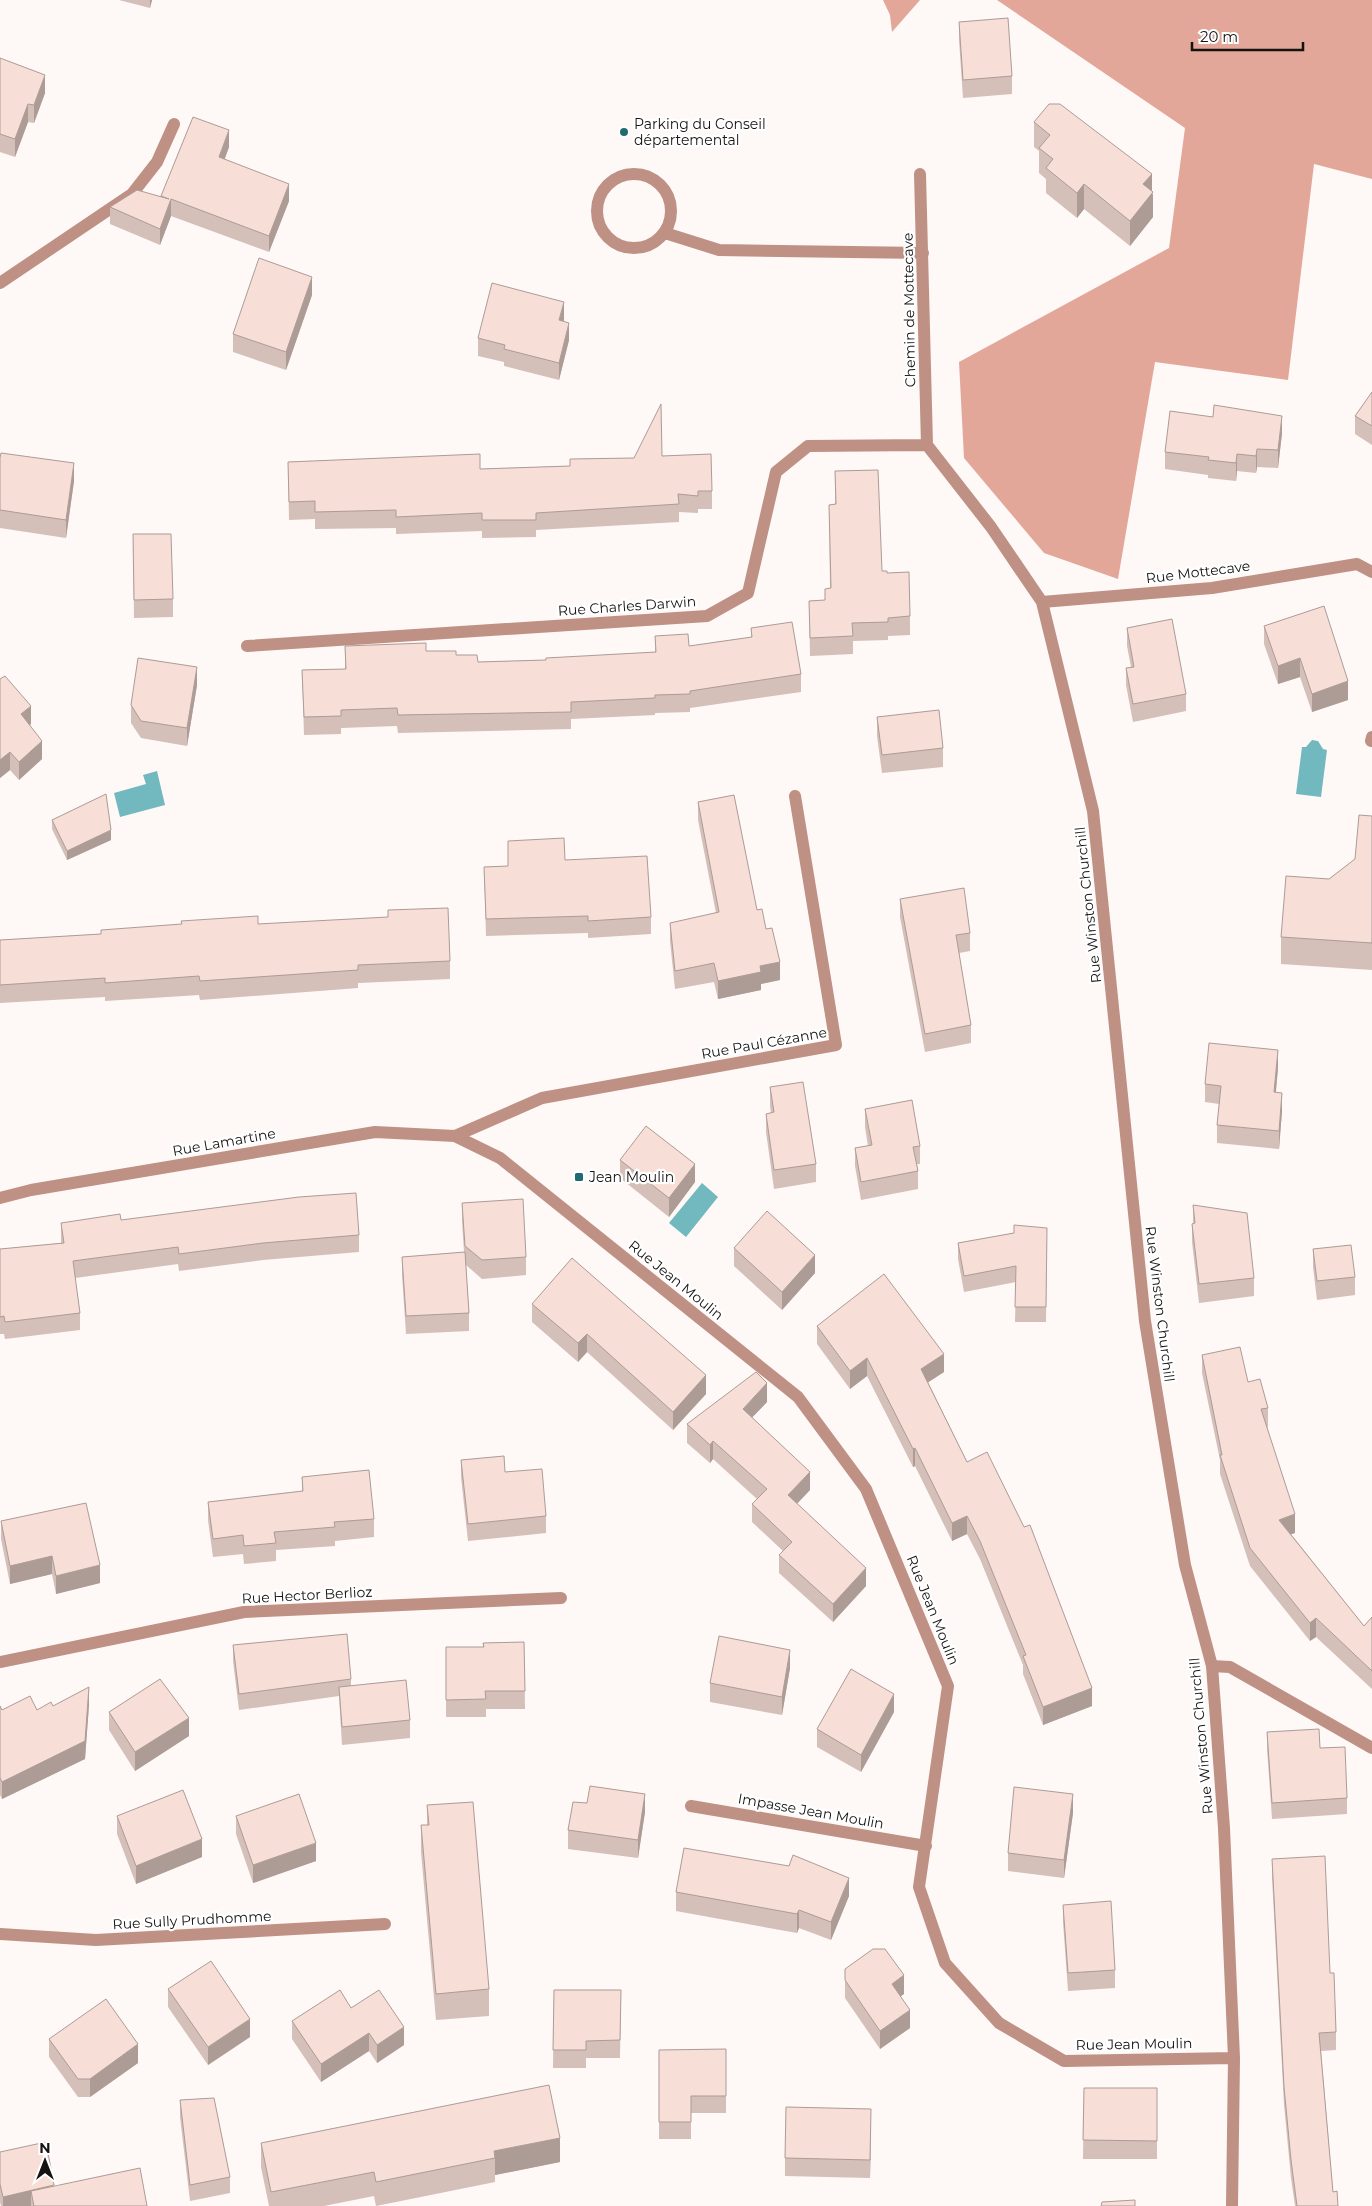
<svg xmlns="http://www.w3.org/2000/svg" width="1372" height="2206" font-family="Montserrat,sans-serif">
<rect width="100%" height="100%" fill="#fef8f7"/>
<path fill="#e2a799" d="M883,0h37l-28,32 -2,-17z
M997,0h375v179l-58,-15 -26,216 -133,-18 -37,217 -74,-26 -80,-95 -5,-96 210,-114 16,-120z"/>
<path fill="#71b9bf" d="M1312,740l6,1 5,8 4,1 -6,47 -25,-3 6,-47h4z
M157,771l8,34 -45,12 -6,-24 32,-9 -3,-9z
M702,1183l16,14 -32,40 -17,-14z"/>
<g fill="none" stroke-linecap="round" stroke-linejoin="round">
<path stroke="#bf9084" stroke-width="12" d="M597 211a37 37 0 1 1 74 0a37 37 0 1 1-74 0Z
M920,174l7,271
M665,233l54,17 204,3
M0,283l132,-89 25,-32 17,-38
M927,445l64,82 51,75 51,209 52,510 40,244 27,101 12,162 10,230 -2,148
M1042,602l170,-14 145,-24 15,8
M247,646l460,-30 41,-23 28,-121 32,-26 119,-1
M1371,741l1,-4
M455,1136l87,-38 294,-53 -41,-249
M0,1198l31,-8 344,-58 80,4 45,22 298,239 68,92 82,197 -29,201 26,76 54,60 65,38 170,-3
M0,1662l244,-50 317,-14
M1212,1666l18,1 142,81
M691,1806l235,40
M0,1934l96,6 289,-16"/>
</g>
<path fill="#d4bfb9" d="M119,0h33l-2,8z
M959,22l53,54v18l-49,4 -4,-58z
M0,58l45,35 -11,30 -6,-1 -13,35 -15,-5z
M1034,122l118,69 1,26 -23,29 -46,-37 -7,9 -31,-25v-14l-7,-6v-22l-5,-4z
M229,147l-4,12 64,42 -20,51 -98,-36 -11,29 -50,-21v-17l51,-11z
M312,295l-26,75 -53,-18v-18z
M564,320l-1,1 6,19 -10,40 -55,-14v-4l-26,-6v-18z
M1372,392v53l-17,-11v-18z
M1282,433l-4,35 -21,-1 -1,6 -19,-2 -1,10 -28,-3v-3l-43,-6v-17z
M662,456l50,35v18h-14v4l-19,-1v10l-143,8v7l-54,1v-7l-86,3v-6l-81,1v-10l-26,1 -1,-58 192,7 90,-3 64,-8z
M0,458l74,23 -8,57 -66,-10z
M835,471l47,100 5,2 23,43v19l-22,1v4l-35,1v13l-43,2 -1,-55 16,-1v-11l5,-1 -1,-83 6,-1z
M133,534l40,65v18l-39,1z
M1264,626l84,74 -36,12 -12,-35 -22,7 -14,-40z
M751,628l50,46v18l-111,16v4l-35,1v2l-84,4v10l-173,4 -1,-7 -56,2v6l-37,1 -2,-65 43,-1v-23l81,5 30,4 22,7 68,-2 109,-8v-16l34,10 62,-9z
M1127,628l59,66v17l-53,11 -7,-37v-17l5,-1 -4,-21z
M0,679l31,45 -1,1 12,34 -23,21 -9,-10 -10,8z
M197,685l-10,61 -46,-8 -10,-15v-18z
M877,717l66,31v19l-61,6 -5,-37z
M698,802l59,108 9,19 14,51 -19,4v6l-43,9 -4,-17 -39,7 -5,-48v-18l46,-10 -18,-93z
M1372,816v154l-91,-6v-27l48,-58 26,-20z
M52,820l59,20 -44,20 -15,-31z
M508,841l57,19 86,57v17l-63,4v-5l-102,3 -2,-69 24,-1z
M900,899l70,34v18l-11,2 12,72v18l-46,9 -25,-135z
M258,924l192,37v18l-92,4v5l-158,12 -1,-5 -94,6v-4l-105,6v-63l101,-6z
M1278,1068l-2,24 6,19 -3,38 -62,-6v-18l2,-21 -14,-2v-18z
M770,1087l46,77v18l-42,7 -8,-57v-18l5,-1 -1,-7z
M865,1109l55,37v18h-3l1,7v18l-57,11 -6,-34v-18l13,-2 -3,-19z
M620,1160l75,22 -26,35 -49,-39z
M462,1203l64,54v18l-44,4 -16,-14 3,48v18l-63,3 -4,-59v-18l62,-5 -2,-31z
M1193,1205l61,73v18l-55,7 -7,-61v-18l1,-1z
M121,1220l238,15v17l-96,8 -84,11 -1,-7 -103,14 5,35v17l-75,9 -1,-5h-4v-85l61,-6v-20z
M1014,1233l33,11 -1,78h-31l1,-40 -52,10 -6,-33v-16z
M734,1248l81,25 -33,37 -48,-44z
M1313,1249l42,28v18l-38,5 -4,-33z
M532,1304l174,90 -33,36 -86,-78 -9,10 -46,-40z
M817,1326l127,46 -16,10 39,80 125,244 -49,19 -20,-51v-9l-43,-106 -13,-25 -15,7 -37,-75 -2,1 -46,-91 -17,13 -33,-45z
M1202,1355l46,27 20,26v19h-1l28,106 -4,1 73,92 8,-9v72l-56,-52 -6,4 -60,-75 -30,-92v-14l-18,-87z
M767,1402l-15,15 58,73 -13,14 69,82 -33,36 -54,-49v-18l4,-4 -31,-29v-18l5,-5 -44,-40 -3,4 -23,-20v-19z
M461,1460l44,12 41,44v17l-78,8 -7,-64z
M302,1477l72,42v18l-39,4v5l-59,4v11l-32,3 -1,-10 -30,3 -5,-37v-18l94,-11z
M1,1521l99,62 -44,11 -4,-20 -42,10 -9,-45z
M524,1642l1,67h-39v8h-40v-70h37v-4z
M233,1645l118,34v7l59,34v18l-68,7 -3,-49 -100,14 -6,-49z
M790,1668l-8,47 -72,-13v-19z
M89,1705l-4,54 -83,40 -2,-4v-89l2,4h35l16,-4z
M109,1712l80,24 -54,35 -26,-41z
M894,1712l-33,60 -44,-25v-18z
M1267,1732l53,16 27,50v16l-75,5 -5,-71z
M587,1803l58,9 -7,46 -70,-9v-19z
M427,1805l62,184v27l-53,4 -15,-168v-27h6z
M1073,1813l-9,65 -56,-7v-18z
M117,1816l85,41 -66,27 -19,-50z
M236,1816l80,45 -63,22 -17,-49z
M1272,1859l58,114 6,59v18l-15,1 12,141 5,14h-43l-4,-28 -7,-73 -12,-228z
M676,1892l173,4 -18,44 -32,-12 -2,5 -121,-22z
M1063,1905l52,65v18l-47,3 -5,-69z
M845,1969l59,25 -3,2 9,32 -30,21 -35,-51z
M168,1989l82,48 -42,28 -40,-58z
M554,1990h67l-1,68h-34v10h-33z
M351,2008l53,37 -27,18 -8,-12 -48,31 -29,-43v-18z
M49,2039l89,24 -48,34h-12l-29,-40z
M726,2049v64h-35v26h-32v-89z
M1084,2088h73v71h-74z
M180,2100l50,77v16l-40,8 -10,-84z
M871,2127l-1,51 -85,-2v-18z
M261,2143l299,19 -65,13v7l-119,24 -2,-10 -50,10h-55l-8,-39z
M0,2152l54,34 93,20h-146l-1,-4z"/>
<path fill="#ad9b96" d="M150,0h2l-2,8z
M45,75v18l-11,30v-18z
M28,104v18l-13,35v-18z
M229,130v17l-10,26v-16z
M1152,174v21l1,-3v25l-23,29v-25l13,-37z
M289,184v17l-20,51v-16z
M1084,184v25l-7,9v-25z
M171,199v17l-11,29v-16z
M312,277v18l-26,75v-18z
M564,302v18l-5,18v-18z
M569,323v17l-10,40v-17z
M1282,416v17l-4,35v-18z
M1257,449v18l-1,6v-17z
M1237,454v17l-1,10v-18z
M74,463v18l-8,57v-18z
M1300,658v19l-22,7v-18z
M197,667v18l-10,61v-18z
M1348,681v19l-36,12v-18z
M31,706v18l-10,8v-18z
M42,741v18l-23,21v-18z
M10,752v18l-10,8v-18z
M111,830v10l-44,20v-9z
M780,962v18l-19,4v6l-43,9v-18l42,-15z
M1278,1050v18l-4,42v-18z
M1282,1093v18l-3,38v-18z
M695,1164v18l-26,35v-19z
M815,1255v18l-33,37v-18z
M587,1334v18l-9,10v-19z
M944,1354v18l-23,15v-18z
M867,1358v18l-17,13v-18z
M706,1375v19l-33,36v-18z
M767,1383v19l-24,25v-18z
M713,1441v18l-3,4v-18z
M915,1448v18l-2,1v-18z
M810,1472v18l-22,23v-18z
M1295,1514v19l-16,5v-18z
M967,1516v18l-15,7v-18z
M52,1556v18l-42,10v-18z
M100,1565v18l-44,11v-18z
M866,1568v18l-33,36v-18z
M1316,1618v19l-6,4v-18z
M790,1650v18l-8,47v-18z
M89,1687v18l-4,54 -83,40v-17z
M1092,1688v18l-49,19v-18z
M894,1694v18l-33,60v-17z
M189,1718v18l-54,35v-19z
M645,1794v18l-7,46v-18z
M1073,1794v19l-9,65v-18z
M202,1839v18l-66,27v-18z
M316,1843v18l-63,22v-18z
M849,1878v18l-18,44v-18z
M799,1910v18l-2,5v-19z
M904,1975v19l-12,8v-18z
M910,2010v18l-30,21v-18z
M250,2019v18l-42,28v-18z
M404,2027v18l-27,18v-18z
M369,2033v18l-48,31v-18z
M138,2044v19l-48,34v-18z
M871,2109v18l-1,51v-18z
M560,2138v24l-65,13v-17l-1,-7z
M54,2185l-23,6v15h-28v-9z"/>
<path fill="#f7ded7" stroke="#ad9b96" d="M1008,18l4,58 -49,4 -4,-58z
M0,58l45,17 -11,30 -6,-1 -13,35 -15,-5z
M1049,104h11l92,70 -9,10 10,8 -23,29 -46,-37 -7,9 -31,-25 7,-9 -14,-11 11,-13 -16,-13z
M193,117l36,13 -10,27 70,27 -20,52 -98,-37 -11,30 -50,-22 27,-17 32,9 -8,-3z
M259,258l53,19 -26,75 -53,-18z
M492,283l72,19 -5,18 10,3 -10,40 -55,-14 1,-4 -27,-7z
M1372,392v34l-17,-10z
M661,404l1,52 49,-2 1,37h-14v5l-20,-2 1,10 -143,9v7h-54v-7l-86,4v-7l-81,2v-11l-26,1 -1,-40 192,-8v15l90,-3v-7l64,-1z
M1214,405l68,11 -4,34 -21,-1 -1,7 -19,-2 -1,9 -28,-3 1,-3 -44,-5 5,-41 43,6z
M1,453l73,10 -8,57 -66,-10v-52z
M878,470l4,101h5v2l22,-1 1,44 -22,2v4l-36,1 1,13 -43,2 -1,-37 16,-1v-11l6,-1 -2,-83 7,-1 -1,-33z
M133,534h38l2,65 -39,1z
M1324,606l24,75 -36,13 -12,-36 -22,8 -14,-40z
M1172,619l14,75 -53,10 -7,-36 8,-1 -7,-39z
M792,622l9,52 -111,17v3l-35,1v3l-84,4v10l-173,3 -1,-7 -56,2v6l-37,1 -2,-47 44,-1 -1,-23 81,-3v8h30v4h21l1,7 68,-2v-2l110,-6 -1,-16 33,-2 1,12 63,-9 -1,-9z
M138,658l59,9 -10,61 -46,-7 -10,-16z
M5,676l26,30 -10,8 21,27 -23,21 -9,-10 -10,8v-81z
M939,710l4,38 -61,7 -5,-38z
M106,794l5,36 -44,21 -15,-31z
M734,795l23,115 5,-1 4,20 6,-1 8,34 -20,4 1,6 -43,9 -4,-18 -39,8 -5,-48 49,-11 -21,-110z
M1359,815l13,1v127l-91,-6 5,-61 43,3 26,-20z
M564,838l1,22 82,-4 4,61 -63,4v-5l-102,3 -2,-52 24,-1v-25z
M964,888l6,45 -14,2 15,90 -46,9 -25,-135z
M448,908l2,53 -92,4v5l-158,11 -1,-5 -94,7v-5l-105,7v-45l101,-6v-4l81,-6 -1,-3 77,-5v8l130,-7v-7z
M1209,1043l69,7 -4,42 8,1 -3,38 -62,-6 4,-39 -16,-2z
M803,1082l13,82 -42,6 -8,-56 8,-2 -4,-25z
M912,1100l8,46 -7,1 5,24 -57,11 -6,-34 17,-3 -7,-36z
M646,1126l49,38 -26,34 -49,-38z
M356,1193l3,42 -96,8 -84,11 -1,-7 -105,14 7,52 -75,9 -1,-6 -4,1v-68l64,-6 -3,-20 59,-9 1,6 178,-23z
M523,1199l3,58 -44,3 -17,-14 -3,-43z
M1193,1205l54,8 7,65 -55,6 -7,-60 3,-1z
M767,1211l48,44 -33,37 -48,-44z
M1014,1225l33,3 -1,79h-31l1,-41 -52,10 -6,-33 56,-10z
M1351,1245l4,32 -38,4 -4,-32z
M465,1252l4,61 -63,3 -4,-59z
M572,1258l134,117 -33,37 -86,-78 -9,9 -46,-39z
M884,1274l60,80 -23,15 46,93 20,-10 37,75 6,-2 62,163 -49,19 -20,-51 3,-1 -46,-114 -13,-25 -15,7 -37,-75 -2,1 -46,-91 -17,13 -33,-45z
M1240,1347l8,35 12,-3 8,29 -7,1 34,105 -16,6 85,106 8,-9v54l-56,-53 -6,5 -60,-75 -30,-93h2l-20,-100z
M756,1372l11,11 -24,26 67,63 -22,23 78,73 -33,36 -54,-49 13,-13 -40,-38 15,-15 -54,-48 -3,4 -23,-21z
M504,1456l1,16 37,-3 4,47 -78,8 -7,-64z
M369,1470l5,49 -40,3 1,5 -61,5 2,11 -32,3 -1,-11 -30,4 -5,-37 95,-11 -1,-14z
M86,1503l14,62 -44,11 -4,-20 -42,10 -9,-45z
M347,1634l4,45 -112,15 -6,-49z
M719,1636l71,14 -8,47 -72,-14z
M524,1642l1,49h-40l1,8 -40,1v-53h38l-1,-4z
M851,1669l43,25 -33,61 -44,-26z
M160,1679l29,39 -54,34 -26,-40z
M406,1680l4,40 -68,7 -3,-40z
M89,1687l-4,54 -83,41 -2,-4v-72l2,4 28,-14 7,14 14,-8 2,4z
M1319,1729l1,19 25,-1 2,51 -75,5 -5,-71z
M590,1786l55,8 -7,46 -70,-10 5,-28 14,1z
M1014,1787l59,7 -9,66 -56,-7z
M183,1790l19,49 -66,27 -19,-50z
M299,1794l17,49 -63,22 -17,-49z
M473,1802l16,187 -53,5 -15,-169h8l-2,-20z
M684,1848l105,18 4,-11 56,23 -18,44 -32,-12 -2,4 -121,-22z
M1325,1856l5,117h4l2,59 -17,1 14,159 4,-1 1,15h-41l-6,-46 -7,-73 -12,-228z
M1111,1901l4,69 -47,3 -5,-68z
M873,1949h12l19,26 -12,9 18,26 -30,21 -35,-51v-11z
M211,1961l39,58 -42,28 -40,-58z
M340,1990l11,18 28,-18 25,37 -27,18 -8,-12 -48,31 -29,-43z
M554,1990h67l-1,50 -34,1v9h-33z
M106,1999l32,45 -48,35h-12l-29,-40z
M726,2049v47h-35v26h-32v-72z
M549,2085l11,53 -66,13 1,7 -119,24 -2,-10 -103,20 -10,-49z
M1084,2088h73v53l-74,-1z
M214,2098l16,79 -40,8 -10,-85z
M786,2107l85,2 -1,51 -85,-2z
M46,2142l8,43 -51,12 -3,-13v-32z
M140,2168l7,38h-113l-3,-15z
M1135,2200v6h-34l1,-4z"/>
<g fill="#1f6b71" stroke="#fff" stroke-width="2">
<circle cx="624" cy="132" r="5"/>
<rect x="574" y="1172" width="10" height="10" rx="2.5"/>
</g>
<g text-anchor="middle" stroke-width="4.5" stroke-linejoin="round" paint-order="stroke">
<g font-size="14" fill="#151312" stroke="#fff" text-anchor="start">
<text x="634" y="129">Parking du Conseil<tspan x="634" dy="16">départemental</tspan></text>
<text x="589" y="1182">Jean Moulin</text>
</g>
<g font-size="14" fill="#151312" stroke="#fff">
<text transform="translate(909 310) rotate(-91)" y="5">Chemin de Mottecave</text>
<text transform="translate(1198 572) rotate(-7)" y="5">Rue Mottecave</text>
<text transform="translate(627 606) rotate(-4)" y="5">Rue Charles Darwin</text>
<text transform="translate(1088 905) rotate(-96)" y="5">Rue Winston Churchill</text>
<text transform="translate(764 1043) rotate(-10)" y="5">Rue Paul Cézanne</text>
<text transform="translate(224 1142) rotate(-10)" y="5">Rue Lamartine</text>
<text transform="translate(676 1280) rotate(39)" y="5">Rue Jean Moulin</text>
<text transform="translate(1160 1304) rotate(83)" y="5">Rue Winston Churchill</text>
<text transform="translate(307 1595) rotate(-3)" y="5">Rue Hector Berlioz</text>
<text transform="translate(933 1610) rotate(68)" y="5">Rue Jean Moulin</text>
<text transform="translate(1201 1736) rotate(-95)" y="5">Rue Winston Churchill</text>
<text transform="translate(811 1811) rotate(10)" y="5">Impasse Jean Moulin</text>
<text transform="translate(192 1920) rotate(-3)" y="5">Rue Sully Prudhomme</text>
<text transform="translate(1134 2044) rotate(-1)" y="5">Rue Jean Moulin</text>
</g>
</g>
<g transform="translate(45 2161)" stroke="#ffffff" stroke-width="4" paint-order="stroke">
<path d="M0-4L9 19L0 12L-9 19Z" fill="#151312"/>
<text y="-8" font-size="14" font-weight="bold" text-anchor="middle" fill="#151312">N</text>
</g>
<path d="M1192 42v8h111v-8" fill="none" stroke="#151312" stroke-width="2.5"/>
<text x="1200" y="42" font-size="15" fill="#151312" stroke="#ffffff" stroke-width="4" paint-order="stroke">20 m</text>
</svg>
